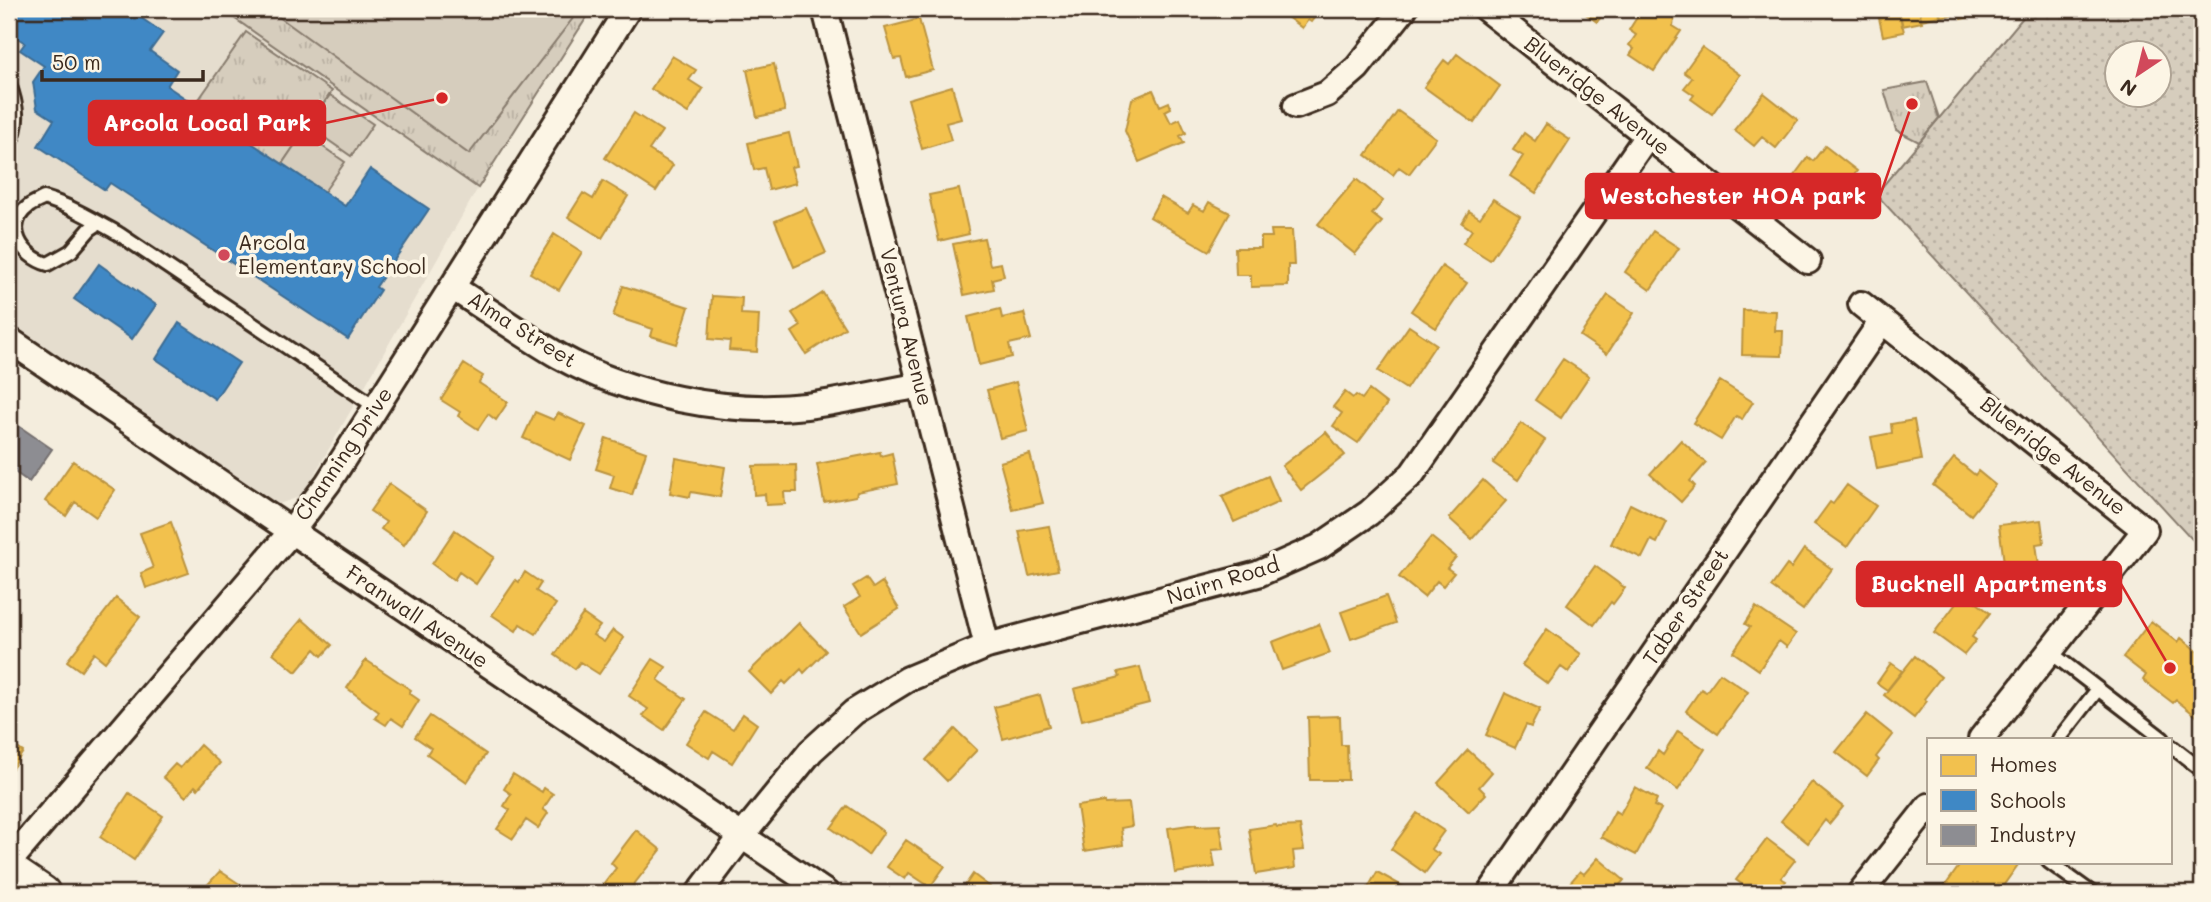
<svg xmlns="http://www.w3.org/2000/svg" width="2211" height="902" font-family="Mali,sans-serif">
<defs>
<pattern id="grass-dots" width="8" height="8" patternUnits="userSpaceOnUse" patternTransform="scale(1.75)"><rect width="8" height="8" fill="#d6cdbd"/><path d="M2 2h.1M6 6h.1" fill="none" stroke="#b9b0a2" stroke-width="1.8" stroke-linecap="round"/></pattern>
<pattern id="park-tufts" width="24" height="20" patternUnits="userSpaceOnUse" patternTransform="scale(1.75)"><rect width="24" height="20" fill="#d6cdbd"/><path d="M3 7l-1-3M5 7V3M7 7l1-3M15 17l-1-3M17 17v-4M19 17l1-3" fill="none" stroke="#b9b0a2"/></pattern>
</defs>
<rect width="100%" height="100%" fill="#f4eddd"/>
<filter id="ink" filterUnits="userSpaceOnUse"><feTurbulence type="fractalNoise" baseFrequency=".0143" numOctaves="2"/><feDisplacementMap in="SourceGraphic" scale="14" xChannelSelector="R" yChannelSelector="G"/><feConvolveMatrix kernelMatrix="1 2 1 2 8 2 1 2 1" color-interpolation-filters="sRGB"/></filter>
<g filter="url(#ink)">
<path fill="#e5ddce" d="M9,9h212l257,179 -176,308 -26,9 -267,-183z"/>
<path fill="url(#grass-dots)" stroke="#887c6e" stroke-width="2" fill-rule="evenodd" d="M2030,9h172v541l-326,-356zM2116,52h42v42h-42z"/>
<path fill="url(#park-tufts)" stroke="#887c6e" stroke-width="2" d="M221,9h371l-114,179z
M246,32l86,59 -50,73 -87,-59z
M1927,82l12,36 -20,24 -23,-12 -12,-40z"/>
<path fill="#d6cdbd" stroke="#887c6e" stroke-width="2" d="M268,9h312l-111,145z
M330,95l43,29 -22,32 -43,-30z
M303,133l42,29 -21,30 -42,-28z"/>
<path fill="#f2c14e" stroke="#bb9440" stroke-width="2" d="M1281,9h40l-10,13 -3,-2 -6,8 -23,-17z
M1579,9h28l-10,13z
M1654,9h7l13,9 -1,8 8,5 -27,40 -24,-16 4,-6 -5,-4 7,-10 -7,-5 12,-19 7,5z
M1877,9h22l5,23 -21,4z
M1899,9h20l3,13 -20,4z
M1919,9h20l1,7 -19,4z
M1939,9h20l1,4 -19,4z
M1959,9h22l1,5 -21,5z
M919,19l14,51 -27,7 -5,-19 -7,1 -9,-31z
M1702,47l38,28 -28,39 -21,-15 3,-4 -10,-7 8,-10 -8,-6z
M1457,54l43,32 -26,37 -50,-36 20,-27 5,4z
M672,56l24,14 -7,10 14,9 -15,24 -37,-24z
M774,64l11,47 -28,6 -10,-47z
M952,86l9,33 -15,4 5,17 -29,9 -14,-50z
M1153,90l7,16 9,-4 2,6 -6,3 6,12 9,-4 6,14 -6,3 4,7 -45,19 -14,-31 7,-32z
M1764,93l34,27 -22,28 -14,-11 -8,9 -20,-16z
M1398,111l38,27 -27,36 -10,-7 -6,8 -27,-20z
M634,113l28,18 -13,19 24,15 -17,26 -51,-33z
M1546,124l24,16 -34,53 -26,-17 13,-20 -10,-6 11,-17 11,8z
M789,133l8,33 -6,1 5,16 -27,7 -5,-22 -10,2 -6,-27z
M1825,146l32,25 -23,31 -17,-13 -4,4 -20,-16 15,-20 5,4z
M1356,179l27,22 -11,13 10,8 -27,32 -37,-30z
M603,181l25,15 -26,42 -34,-21 15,-24 10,6z
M959,189l10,45 -30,7 -10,-46z
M1161,197l27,16 5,-8 11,6 5,-9 21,11 -21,38 -59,-34z
M1493,199l27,17 -30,44 -27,-17 9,-13 -10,-7 7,-12 11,7z
M806,208l20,45 -32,14 -19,-46z
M1271,230h21l2,35h-6v21l-37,1v-12h-15l-1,-27h26v-11h11z
M1653,231l26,17 -29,42 -25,-18z
M554,234l28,18 -23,38 -29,-17z
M984,238l6,27 11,-2 3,13 -12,3 2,10 -30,6 -11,-51z
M1442,266l25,17 -31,45 -25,-17z
M623,286l66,21 -12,37 -26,-8 2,-7 -40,-13z
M823,293l22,35 -39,26 -14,-22 9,-6 -9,-13z
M1608,295l26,18 -27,41 -27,-18z
M712,296l30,2 -1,16 18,1 -2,37 -28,-2 1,-9 -21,-2z
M1000,309l2,9 22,-5 7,26 -22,5 3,13 -33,8 -11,-48z
M1743,310l33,1 -1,20h8l-1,25 -40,-1z
M1409,326l27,18 -30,45 -28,-18z
M1563,359l26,17 -28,42 -26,-18z
M464,364l19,12 -4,7 29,19 -12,18 -8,-6 -10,15 -20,-13 2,-4 -19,-12z
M1720,381l33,21 -11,17 -6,-3 -15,24 -28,-17z
M1016,382l12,49 -28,7 -13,-48z
M1369,390l18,14 -29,39 -25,-17 9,-13 -9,-6 12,-15 8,6 3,-3 6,4z
M535,412l19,8 4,-7 28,13 -16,34 -47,-22z
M1914,420l7,40 -44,9 -6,-32 21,-4 -1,-9z
M1521,423l24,17 -27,40 -25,-17z
M1326,432l19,23 -44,35 -19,-24z
M606,438l40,14 -14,43 -22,-7 4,-13 -18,-6z
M1681,440l25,23 -16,18 5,5 -14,16 -31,-28z
M880,452l1,4 11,-3 6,31 -41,8 -1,4 -32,6 -7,-38z
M1030,454l13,49 -30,7 -13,-48z
M676,458l49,9 -5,30 -29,-5 -1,5 -20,-4z
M1954,458l21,17 3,-4 17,14 -24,30 -38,-30z
M73,461l42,29 -19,27 -21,-15 -9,14 -21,-15z
M796,465l1,27h-13l1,12 -19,1 -1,-11 -11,1 -1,-29z
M1268,476l11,26 -45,20 -12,-26z
M1483,480l23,21 -34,38 -23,-21z
M389,484l38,27 -23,34 -23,-16 5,-7 -16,-11z
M1847,485l29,21 -29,41 -33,-23 16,-22 3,2z
M1630,504l37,18 -10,21 -6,-3 -9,18 -31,-14z
M2041,520l3,23 -8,1 3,21 -14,2 1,13 -15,2 -2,-13 -4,1 -6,-45z
M171,522l18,51 -43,15 -5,-15 12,-5 -13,-35z
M1049,526l9,44 -29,6 -10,-45z
M455,530l39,27 -18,27 -17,-12 -5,8 -22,-16z
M1431,537l25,20 -9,11 7,5 -11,13 -6,-5 -13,16 -25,-20z
M1804,549l28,20 -29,41 -32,-23 16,-22 4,3z
M1595,566l30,22 -12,16 -2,-2 -17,23 -27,-20z
M525,572l16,11 -5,8 20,13 -20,30 -16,-10 -4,7 -24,-16 24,-35 3,2z
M866,578l7,10 9,-6 17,27 -38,24 -17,-26 16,-10 -7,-11z
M1964,593l26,20 -18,24 4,3 -12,15 -30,-22z
M1386,596l10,27 -45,16 -10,-27z
M116,598l24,19 -35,45 -11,-9 -13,18 -14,-10z
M1756,607l40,27 -9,13 -8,-6 -20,29 -26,-18 17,-25 -5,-3z
M583,614l17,12 -7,9 11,7 9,-12 11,8 -25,36 -19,-12 -5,7 -20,-14z
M302,619l30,26 -10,11 -7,-7 -19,23 -23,-19z
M2151,621l27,21 3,-4 21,17 -2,64 -24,-19 -3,3 -30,-23 3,-5 -23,-18z
M799,623l27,28 -22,22 -3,-4 -15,15 -3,-3 -12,13 -22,-22z
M1319,624l11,29 -48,17 -10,-28z
M1547,629l34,25 -13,18 -7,-5 -13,17 -26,-19z
M1915,656l26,21 -17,22 3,2 -13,17 -30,-23z
M653,659l13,8 -8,13 28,19 -22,31 -21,-14 5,-7 -19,-13z
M366,660l45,30 -2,3 10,7 -16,26 -12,-8 -5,7 -11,-7 4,-6 -32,-24z
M1891,663l11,8 -15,19 -10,-7z
M1140,667l9,36 -67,17 -8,-31 46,-12 -2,-5z
M1720,673l28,19 -30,42 -32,-23 15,-22 5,3z
M1505,693l35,16 -9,18 -5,-2 -11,23 -29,-13z
M1040,695l9,31 -46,13 -9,-32z
M706,712l27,17 10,-15 14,10 -25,39 -19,-12 -4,7 -23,-15z
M1867,714l26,21 -17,22 3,3 -12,16 -31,-24z
M430,716l56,38 -19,28 -40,-28 4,-6 -16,-11z
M1340,716l1,29h6l1,35h-38l-2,-63z
M955,729l22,21 -30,31 -21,-21z
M1678,731l27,18 -27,41 -31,-22 11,-17 5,4z
M9,742l14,10 -14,21z
M200,745l20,18 -22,26 -3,-3 -9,11 -23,-20 12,-13 5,4z
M1468,750l24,22 -13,15 7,7 -17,18 -31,-29z
M513,774l29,18 2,-4 9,6 -10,15 5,4 -10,15 -12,-8 -13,19 -16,-10 13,-19 -6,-4 7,-12 -7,-5z
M1812,782l31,25 -14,17 -4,-4 -17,23 -27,-22z
M1635,787l22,12 -3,7 7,3 -25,46 -35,-18 14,-26 5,3z
M129,793l34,23 -29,44 -34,-23z
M1105,802v2l24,-1 3,23 -11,2 2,17 -39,6 -7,-45z
M847,806l37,26 -16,23 -37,-27z
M1417,813l27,18 -13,18 8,5 -14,19 -34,-24z
M1196,824v2l24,-1 4,24 -12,1 3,17 -40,6 -7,-45z
M1276,825l1,2 23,-1 4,24 -11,1 2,17 -39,6 -7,-45z
M636,830l25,20 -34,43h-30l19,-25 -5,-5z
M1767,839l28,21 -14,18 5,3 -9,12h-23l-18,-13z
M906,840l39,26 -15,21 -21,-14 -4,6 -18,-12z
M1598,858l26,22 -11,13 -51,-1 18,-21 4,3z
M1962,862h58l-22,31h-58z
M220,871l33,22h-53z
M1377,872l29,16 -3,5h-38z
M973,874l17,13 -5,6h-25z"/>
<path fill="#3f88c5" stroke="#3e6c93" stroke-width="2" d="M9,9h128l-3,4 29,20 -13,18 27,19 -10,16 178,120 25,-37 59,40 -53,78 4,3 -32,49 -238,-156 -5,7 -67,-44 16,-26 -17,-11 -4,-27 11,-16 -24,-16 5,-7 -16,-11z
M99,264l57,41 -24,34 -58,-40z
M179,323l60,40 -24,36 -59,-40z"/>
<path fill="#8d8d92" stroke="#746f6f" stroke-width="2" d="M13,422l39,27 -23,33 -20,-14v-40z"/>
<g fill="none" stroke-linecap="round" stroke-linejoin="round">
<g stroke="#3b2a1e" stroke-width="18">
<path id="lane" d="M9,84c8,21 11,40 0,61
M99,223l-9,6 -19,22 -23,13c-26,-7 -46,-38 -19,-58 4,-3 10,-5 15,-8 27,8 50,22 75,36l257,173
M2050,652l48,37 -39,50
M2098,689l65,50
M2171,746l31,24
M2049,862l43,31"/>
</g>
<g stroke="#3b2a1e" stroke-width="30">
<path id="street" d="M825,9l162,637
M1486,9l322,252
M1296,106l31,-12 30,-26 47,-59
M452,287c36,23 71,48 107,69 70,39 168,59 247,50 38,-5 77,-14 115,-21
M1861,304l284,226 -164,209
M9,340l817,553
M9,862l282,-330 37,-49 300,-474
M699,893l43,-57 69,-85 43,-39 54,-33 79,-33 271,-72 61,-27 50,-34 43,-39 235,-338
M1490,893l392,-572
M1860,893l69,-87"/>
</g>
<g stroke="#3b2a1e" stroke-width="38">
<path id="secondary" d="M9,870l34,23"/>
</g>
<use href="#lane" stroke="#fcf5e5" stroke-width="12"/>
<use href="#street" stroke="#fcf5e5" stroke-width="24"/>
<use href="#secondary" stroke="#fcf5e5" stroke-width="33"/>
</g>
</g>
<circle fill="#d1495b" stroke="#fcf5e5" stroke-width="2.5" cx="224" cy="255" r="7"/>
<g text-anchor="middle" stroke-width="7" stroke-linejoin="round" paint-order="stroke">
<g font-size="21" fill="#3b2a1e" stroke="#fcf5e5">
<text transform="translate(1597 96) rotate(38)" y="7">Blueridge Avenue</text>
<text transform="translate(906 327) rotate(76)" y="7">Ventura Avenue</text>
<text transform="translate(522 330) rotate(32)" y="7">Alma Street</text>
<text transform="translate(344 454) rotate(-56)" y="7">Channing Drive</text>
<text transform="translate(2053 456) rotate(38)" y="7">Blueridge Avenue</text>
<text transform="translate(1223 581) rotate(-17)" y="7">Nairn Road</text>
<text transform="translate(1686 607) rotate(-56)" y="7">Taber Street</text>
<text transform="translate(417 617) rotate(34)" y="7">Franwall Avenue</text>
</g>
<g font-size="21" fill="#3b2a1e" stroke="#fcf5e5" text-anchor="start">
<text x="238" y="250">Arcola<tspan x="238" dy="24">Elementary School</tspan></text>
</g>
</g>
<path fill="none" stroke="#d62828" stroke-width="2.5" d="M442 98L325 123M1912 104L1880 196M2170 668L2121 584"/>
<g fill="#d62828" stroke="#fcf5e5" stroke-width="2.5">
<circle cx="442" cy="98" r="7"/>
<circle cx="1912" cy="104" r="7"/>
<circle cx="2170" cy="668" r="7"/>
</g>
<g fill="#d62828" stroke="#d62828" stroke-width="2.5">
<rect x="89" y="101" width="236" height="44" rx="7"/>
<rect x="1586" y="174" width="294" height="44" rx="7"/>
<rect x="1857" y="562" width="264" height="44" rx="7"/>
</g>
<g font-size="23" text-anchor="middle" font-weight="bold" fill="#fff">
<text x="207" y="131">Arcola Local Park</text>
<text x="1733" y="204">Westchester HOA park</text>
<text x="1989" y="592">Bucknell Apartments</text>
</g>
<rect width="2211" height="902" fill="none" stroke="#fcf5e5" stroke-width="35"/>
<rect x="18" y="18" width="2176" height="867" fill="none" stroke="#3b2a1e" stroke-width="2.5" filter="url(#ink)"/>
<rect x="1927" y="738" width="245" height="126" fill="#fcf5e5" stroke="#afa495" stroke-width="2"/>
<rect x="1941" y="755" width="35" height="21" fill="#f2c14e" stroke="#afa495" stroke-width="2"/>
<text x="1990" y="772" font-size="21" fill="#3b2a1e">Homes</text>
<rect x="1941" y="790" width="35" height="21" fill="#3f88c5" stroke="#afa495" stroke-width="2"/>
<text x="1990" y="808" font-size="21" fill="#3b2a1e">Schools</text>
<rect x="1941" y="825" width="35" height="21" fill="#8d8d92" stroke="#afa495" stroke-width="2"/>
<text x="1990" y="842" font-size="21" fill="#3b2a1e">Industry</text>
<g transform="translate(2138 74) rotate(215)"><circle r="33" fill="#fcf5e5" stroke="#afa495" stroke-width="2"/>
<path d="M0-5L12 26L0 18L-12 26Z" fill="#d1495b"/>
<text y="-10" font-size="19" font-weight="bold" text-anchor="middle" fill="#3b2a1e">N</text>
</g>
<path d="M42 70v10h161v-10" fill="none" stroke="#3b2a1e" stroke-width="3.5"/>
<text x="52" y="70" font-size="21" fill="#3b2a1e" stroke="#fcf5e5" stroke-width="5" paint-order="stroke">50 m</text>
</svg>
